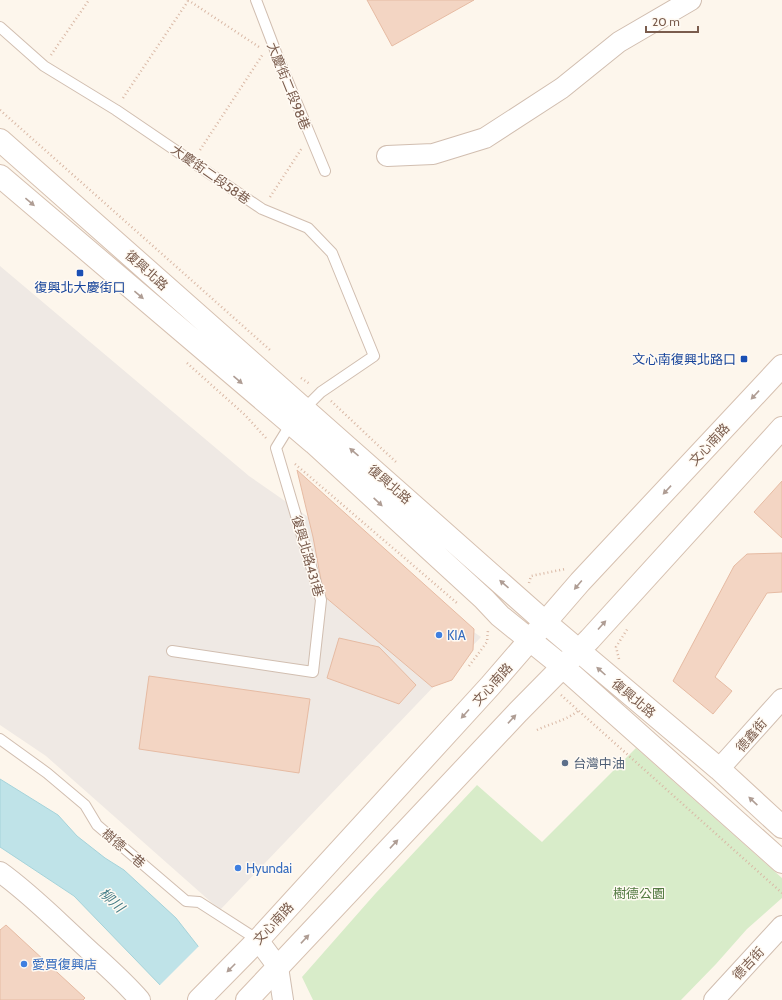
<svg xmlns="http://www.w3.org/2000/svg" width="782" height="1000" font-family="Cabin,'Noto Sans TC',sans-serif">
<rect width="100%" height="100%" fill="#fdf6ec"/>
<path fill="#efe9e4" d="M0,266l249,210 232,161 -261,273 -174,-154 -46,-31z"/>
<path fill="#d8ecc9" d="M636,748l146,130v20l-35,31 -31,35 -35,36h-368l-11,-23 73,-83 102,-109 65,57z"/>
<path fill="#bfe3e8" stroke="#a5d3da" d="M0,779l58,36 19,21 28,22 19,12 52,48 29,37 -43,32 -88,-91 -74,-49z"/>
<path fill="#fdf6ec" d="M200,945l39,46 5,9h-72l-13,-14z"/>
<path fill="#f3d5c3" stroke="#e6bba3" d="M367,0h107l-82,46z
M297,470l177,159 -1,21 -21,30 -20,7 -108,-91 -11,-59z
M782,481v57l-28,-26z
M782,553v39l-15,1 -52,84 17,14 -19,23 -40,-33 61,-115 13,-12z
M339,638l40,9 37,38 -17,19 -72,-26z
M149,676l161,23 -11,74 -160,-24z
M6,925l79,73 -2,2h-83v-70z"/>
<g fill="none" stroke-linecap="round" stroke-linejoin="round">
<g stroke="#d1beb0" stroke-width="12">
<path id="lane" d="M256,0l21,55 48,116
M0,27l44,39 72,44 146,99 46,19 24,25 42,103 -53,36 -18,18
M172,651l141,21 8,-72 -45,-152 16,-26
M0,739l47,34 38,32 12,20 89,76 13,1 59,38"/>
</g>
<g stroke="#d1beb0" stroke-width="22">
<path id="street" d="M387,156l46,-2 52,-16 77,-50 57,-46 72,-42
M719,769l63,-70
M0,872c28,20 53,45 78,68 21,20 43,38 62,60
M258,940l20,27 5,33
M714,1000l68,-74"/>
</g>
<g stroke="#d6c0b0" stroke-width="24">
<path id="secondary" d="M0,140l546,483 173,146 63,58
M0,176l314,267 170,156 16,17 62,50 220,196
M199,1000l59,-60 232,-254 90,-104 202,-216
M247,1000l271,-288 72,-73 192,-211"/>
</g>
<path stroke="#d9b8a5" stroke-width="2.5" stroke-dasharray="1 3" stroke-linecap="butt" d="M188,0l71,47
M51,55l38,-55
M123,98l65,-97
M0,110l270,240
M200,150l63,-96
M270,197l32,-49
M187,363l58,52 21,23
M301,378l9,6
M331,401l66,62
M295,464l162,139
M529,583l2,-7 34,-7
M619,659l-3,-12 12,-19
M469,666l18,-24 1,-12
M561,695l221,198
M537,730c14,-7 29,-9 42,-20"/>
<use href="#lane" stroke="#fff" stroke-width="10"/>
<use href="#street" stroke="#fff" stroke-width="20"/>
<use href="#secondary" stroke="#fff" stroke-width="22"/>
</g>
<defs><path id="oneway-solid" d="M-6-.8H1V-3.2L6.5 0L1 3.2V.8H-6Z"/></defs>
<g fill="#af9d94">
<use href="#oneway-solid" transform="translate(30 202) rotate(40)"/>
<use href="#oneway-solid" transform="translate(139 295) rotate(40)"/>
<use href="#oneway-solid" transform="translate(238 380) rotate(41)"/>
<use href="#oneway-solid" transform="translate(755 395) rotate(133)"/>
<use href="#oneway-solid" transform="translate(354 452) rotate(-139)"/>
<use href="#oneway-solid" transform="translate(667 490) rotate(133)"/>
<use href="#oneway-solid" transform="translate(378 502) rotate(43)"/>
<use href="#oneway-solid" transform="translate(504 584) rotate(-139)"/>
<use href="#oneway-solid" transform="translate(578 585) rotate(130)"/>
<use href="#oneway-solid" transform="translate(602 625) rotate(-48)"/>
<use href="#oneway-solid" transform="translate(601 671) rotate(-138)"/>
<use href="#oneway-solid" transform="translate(465 714) rotate(132)"/>
<use href="#oneway-solid" transform="translate(512 719) rotate(-47)"/>
<use href="#oneway-solid" transform="translate(753 801) rotate(-137)"/>
<use href="#oneway-solid" transform="translate(394 844) rotate(-47)"/>
<use href="#oneway-solid" transform="translate(305 939) rotate(-47)"/>
<use href="#oneway-solid" transform="translate(231 968) rotate(135)"/>
</g>
<g fill="#1a4fb4" stroke="#fffaf3" stroke-width="1.5">
<rect x="76" y="269" width="8" height="8" rx="2"/>
<rect x="740" y="355" width="8" height="8" rx="2"/>
</g>
<g fill="#3f7fe0" stroke="#fffaf3" stroke-width="1.5">
<circle cx="439" cy="635" r="4"/>
<circle cx="238" cy="868" r="4"/>
<circle cx="24" cy="964" r="4"/>
</g>
<circle fill="#5c6f8a" stroke="#fffaf3" stroke-width="1.5" cx="565" cy="763" r="4"/>
<g text-anchor="middle" stroke-width="3" stroke-linejoin="round" paint-order="stroke">
<g font-size="13" fill="#7a5c4d" stroke="#fffaf3">
<text transform="translate(289 86) rotate(68)" y="5">大慶街二段98巷</text>
<text transform="translate(211 174) rotate(35)" y="5">大慶街二段58巷</text>
<text transform="translate(147 270) rotate(42)" y="5">復興北路</text>
<text transform="translate(709 444) rotate(-47)" y="5">文心南路</text>
<text transform="translate(390 484) rotate(41)" y="5">復興北路</text>
<text transform="translate(308 556) rotate(74)" y="5">復興北路431巷</text>
<text transform="translate(492 684) rotate(-48)" y="5">文心南路</text>
<text transform="translate(634 698) rotate(40)" y="5">復興北路</text>
<text transform="translate(751 735) rotate(-49)" y="5">德鑫街</text>
<text transform="translate(124 848) rotate(41)" y="5">樹德一巷</text>
<text transform="translate(273 923) rotate(-47)" y="5">文心南路</text>
<text transform="translate(748 963) rotate(-47)" y="5">德吉街</text>
</g>
<g font-size="13" fill="#164399" stroke="#fffaf3">
<text x="80" y="292">復興北大慶街口</text>
<text x="736" y="364" text-anchor="end">文心南復興北路口</text>
</g>
<g font-size="13" fill="#366cbe" stroke="#fffaf3" text-anchor="start">
<text x="447" y="640">KIA</text>
<text x="246" y="873">Hyundai</text>
<text x="32" y="969">愛買復興店</text>
</g>
<g font-size="13" fill="#4e5e75" stroke="#fffaf3" text-anchor="start">
<text x="573" y="768">台灣中油</text>
</g>
<g font-size="13" fill="#537a41" stroke="#fffaf3">
<text x="639" y="898">樹德公園</text>
</g>
<g font-size="14" font-style="italic" fill="#437c86" stroke="#fffaf3">
<text transform="translate(112 900) rotate(43)" y="5">柳川</text>
</g>
</g>
<path d="M646 26v6h52v-6" fill="none" stroke="#7a5c4d" stroke-width="2"/>
<text x="652" y="26" font-size="12" fill="#7a5c4d" stroke="#fffaf3" stroke-width="3" paint-order="stroke">20 m</text>
</svg>
